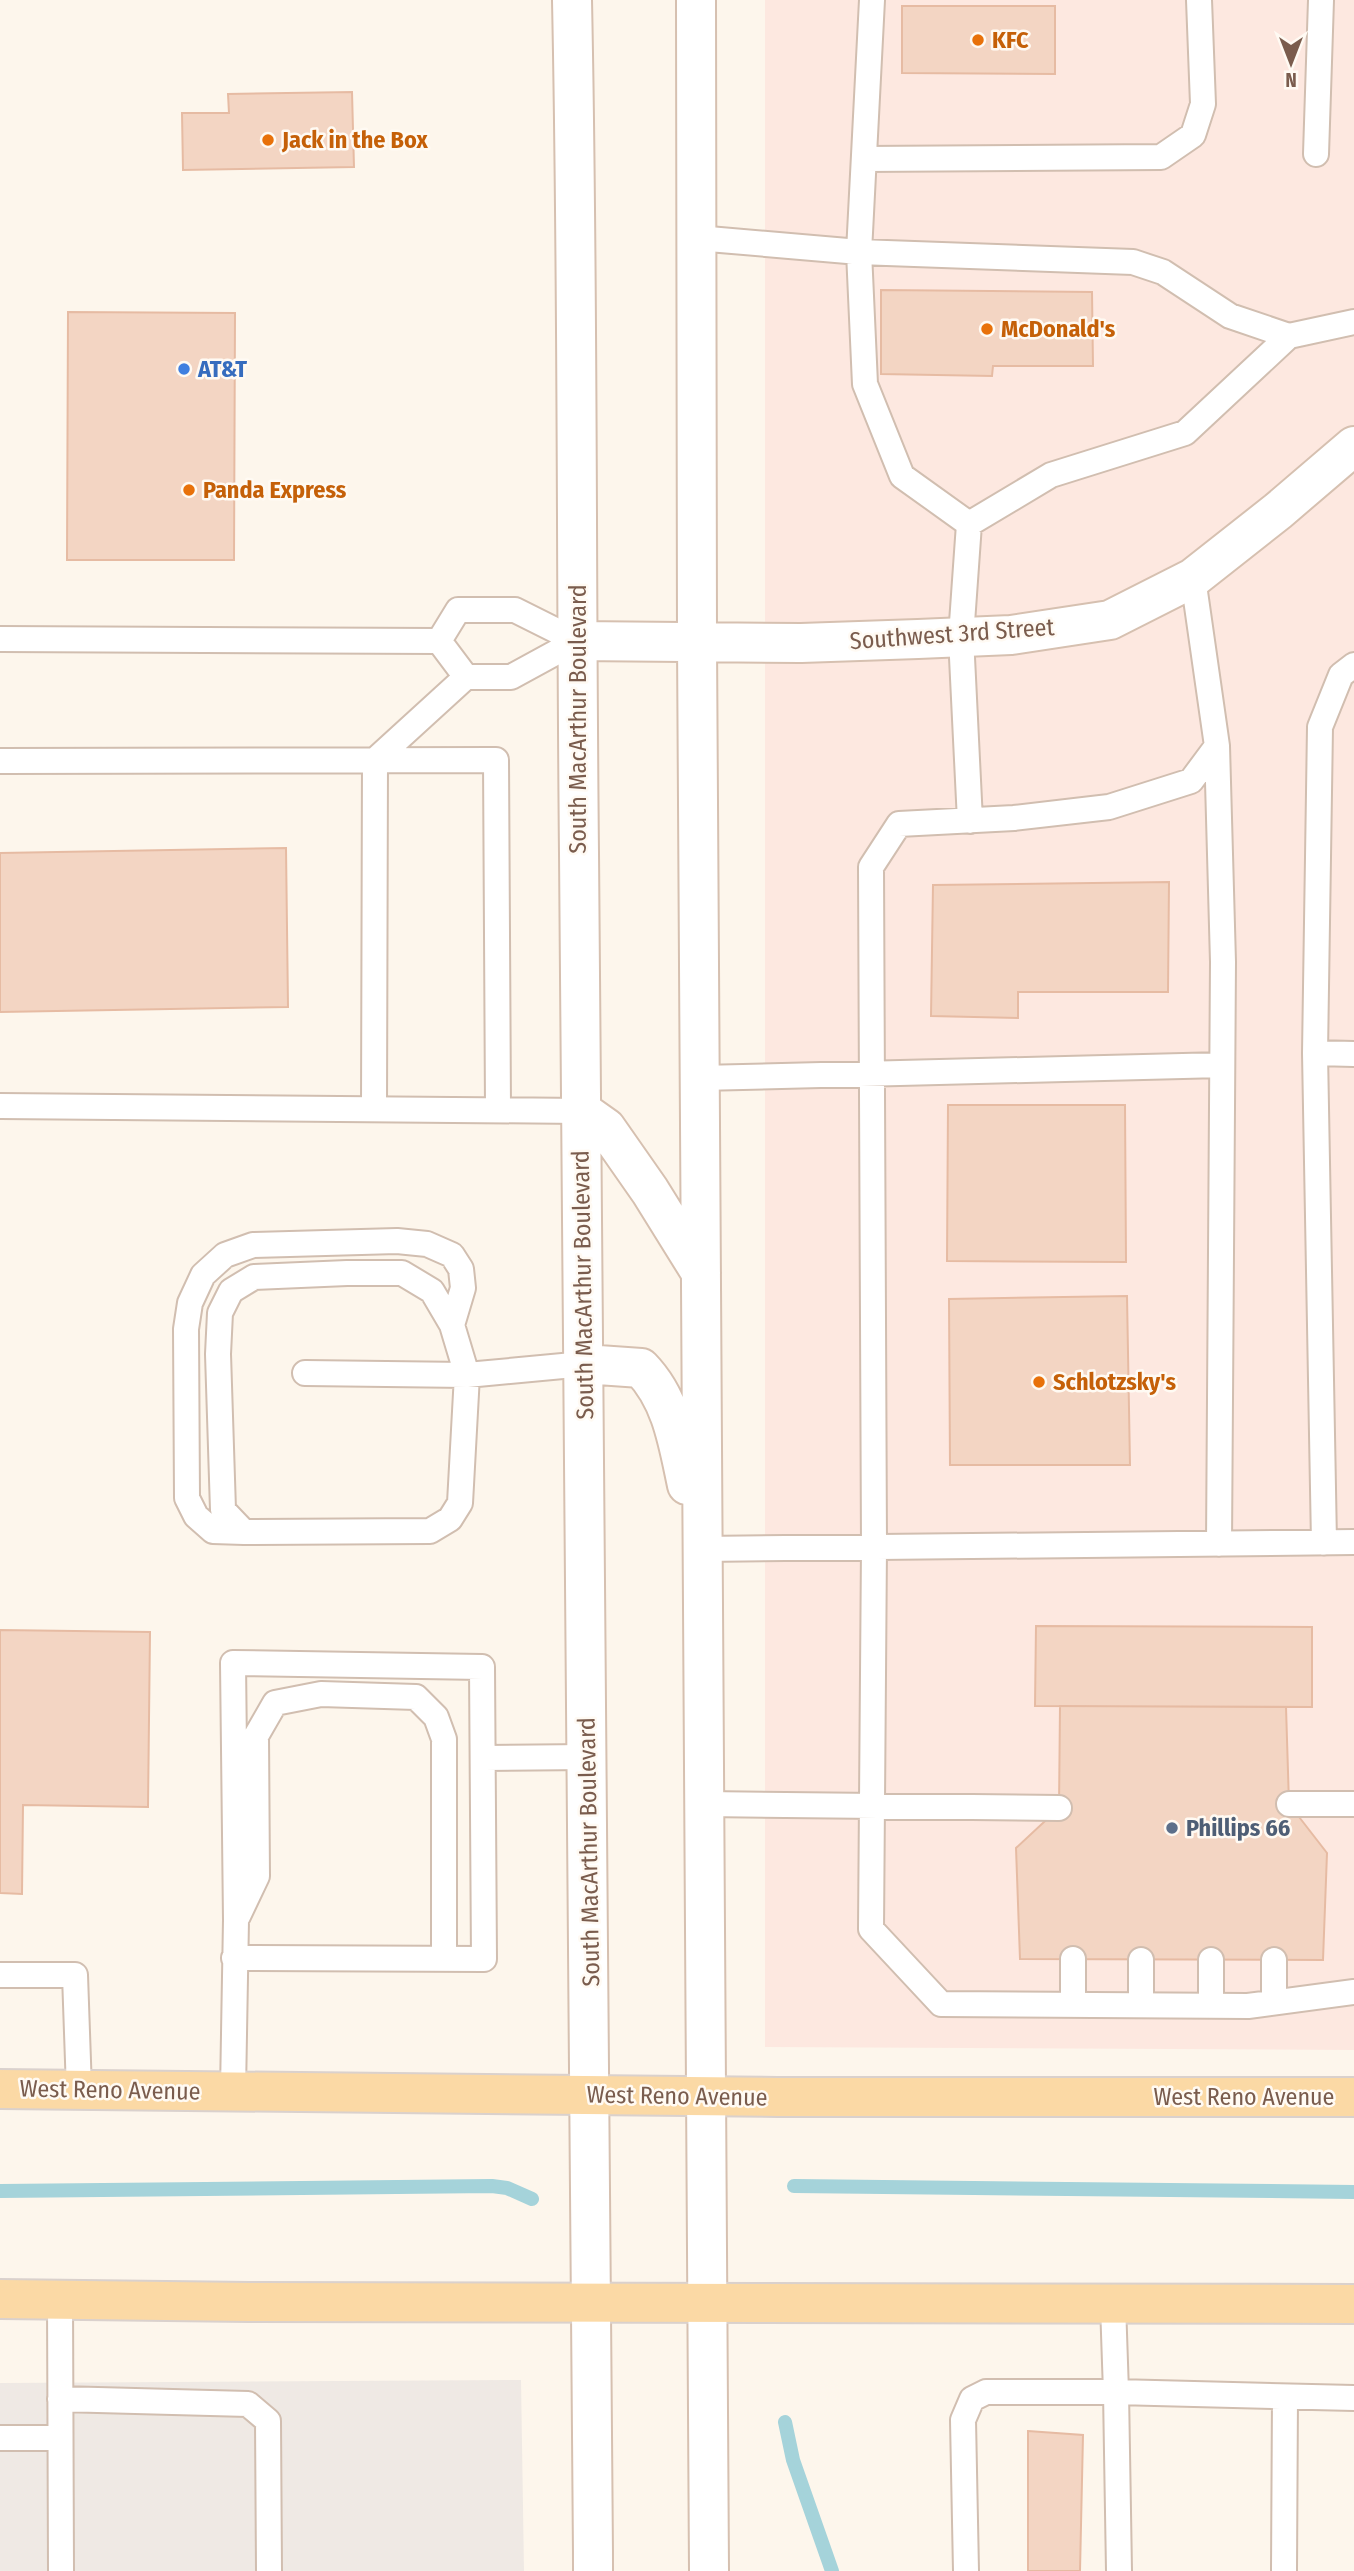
<svg xmlns="http://www.w3.org/2000/svg" width="1354" height="2571" font-family="'Fira Sans Condensed',sans-serif">
<rect width="100%" height="100%" fill="#fdf6ec"/>
<path fill="#fde8e0" d="M765,0h589v2050l-589,-3z"/>
<path fill="#efe9e4" d="M521,2380l3,191h-524v-188z"/>
<g fill="none" stroke-linecap="round" stroke-linejoin="round">
<path stroke="#a5d3da" stroke-width="14" d="M794,2186l560,6
M0,2191l492,-5 15,2 25,11
M785,2422l8,38 39,111"/>
</g>
<path fill="#f3d5c3" stroke="#e6bba3" stroke-width="2" d="M902,6h153v68l-153,-1z
M352,92l2,75 -171,3 -1,-57h47l-1,-19z
M881,290l211,2 1,74h-100l-1,10 -111,-2z
M68,312l167,1 -1,247h-167z
M286,848l2,159 -288,5v-159z
M1169,882l-1,110h-150v26l-87,-2 2,-131z
M948,1105h177l1,157 -179,-1z
M1127,1296l3,169h-180l-1,-166z
M1036,1626l276,1v80l-277,-1z
M0,1630l150,2 -2,175 -125,-2 -1,89 -22,-1z
M1060,1706l226,1 3,97 38,49 -4,107 -303,-1 -4,-111 43,-40z
M1028,2431l55,4 -3,136h-52z"/>
<g fill="none" stroke-linecap="round" stroke-linejoin="round">
<g stroke="#d1beb0" stroke-width="28">
<path id="lane" d="M872,0l-13,252 274,10 30,10 67,44 59,20
M1316,154l5,-154
M864,159l297,-2 32,-22 10,-31 -4,-104
M697,238l162,14 6,132 37,92 67,48 -8,113 9,184
M969,524l82,-49 134,-42 104,-97 65,-14
M1193,578l24,168 -26,35 -82,26 -95,11 -115,6 -28,43 3,680 -3,382 70,75 307,2 106,-14
M0,639l439,2
M439,641l19,-31h57l62,31
M439,641l27,36
M1354,665l-13,10 -21,52 -5,326 39,1
M1217,746l6,216 -4,582
M0,761l496,-1 2,348
M1315,1053l9,490
M700,1078l522,-13
M0,1106l582,5
M374,1108l1,-348 91,-83h45l66,-36
M347,1273h55l30,18 20,34 15,50 -7,128 -10,16 -20,12 -186,1 -21,-22 -5,-156 2,-41 11,-22 23,-14z
M305,1373l162,2 117,-11
M244,1532l-31,-1 -17,-15 -9,-18 -1,-169 4,-26 13,-28 22,-20 28,-10 144,-4 30,3 25,11 9,14 2,19 -11,37
M703,1549l651,-7
M484,1758l104,-1
M705,1804l354,4
M1289,1804h65
M238,1916l19,-40 -1,-140 19,-33 46,-9 95,3 20,20 8,22v220
M1141,1960v45
M1211,1960v45
M1274,1960v42
M0,1975h75l4,115
M1073,2004v-45
M233,2091l3,-171 -3,-257 249,4 2,292 -250,-1
M60,2299l1,272
M60,2399l188,5 20,17 1,150
M0,2438h60
M966,2571l-3,-151 9,-21 14,-7h130l-3,-88
M1119,2571l-3,-179 238,6
M1284,2571l1,-174"/>
</g>
<g stroke="#d6c0b0" stroke-width="42">
<path id="secondary" d="M572,0c6,284 4,568 7,853 6,572 13,1145 14,1718
M696,0l1,642 12,1929
M577,641l224,2 117,-4 93,-4 99,-15 83,-42 85,-67 76,-65
M582,1111l24,17 44,63 51,82
M584,1364l57,4c31,32 37,75 46,117"/>
</g>
<g stroke="#dad1cd" stroke-width="42">
<path id="primary" d="M0,2089l778,8h576
M0,2299l249,3 1105,2"/>
</g>
<use href="#lane" stroke="#fff" stroke-width="24"/>
<use href="#secondary" stroke="#fff" stroke-width="38"/>
<use href="#primary" stroke="#fbd9a5" stroke-width="38"/>
</g>
<g fill="#e8710a" stroke="#fffaf3" stroke-width="2.5">
<circle cx="978" cy="40" r="7"/>
<circle cx="268" cy="140" r="7"/>
<circle cx="987" cy="329" r="7"/>
<circle cx="189" cy="490" r="7"/>
<circle cx="1039" cy="1382" r="7"/>
</g>
<circle fill="#3f7fe0" stroke="#fffaf3" stroke-width="2.5" cx="184" cy="369" r="7"/>
<circle fill="#5c6f8a" stroke="#fffaf3" stroke-width="2.5" cx="1172" cy="1828" r="7"/>
<g text-anchor="middle" stroke-width="5" stroke-linejoin="round" paint-order="stroke">
<g font-size="24" font-weight="bold" fill="#c56008" stroke="#fffaf3" text-anchor="start">
<text x="992" y="48">KFC</text>
<text x="282" y="148">Jack in the Box</text>
<text x="1001" y="337">McDonald's</text>
<text x="203" y="498">Panda Express</text>
<text x="1053" y="1390">Schlotzsky's</text>
</g>
<g font-size="24" font-weight="bold" fill="#366cbe" stroke="#fffaf3" text-anchor="start">
<text x="198" y="377">AT&amp;T</text>
</g>
<g font-size="24" fill="#7a5c4d" stroke="#fffaf3">
<text transform="translate(952 634) rotate(-4)" y="8">Southwest 3rd Street</text>
<text transform="translate(578 719) rotate(-90)" y="8">South MacArthur Boulevard</text>
<text transform="translate(583 1285) rotate(-91)" y="8">South MacArthur Boulevard</text>
<text transform="translate(589 1852) rotate(-91)" y="8">South MacArthur Boulevard</text>
<text transform="translate(110 2090) rotate(1)" y="8">West Reno Avenue</text>
<text transform="translate(677 2096) rotate(1)" y="8">West Reno Avenue</text>
<text x="1244" y="2105">West Reno Avenue</text>
</g>
<g font-size="24" font-weight="bold" fill="#4e5e75" stroke="#fffaf3" text-anchor="start">
<text x="1186" y="1836">Phillips 66</text>
</g>
</g>
<g transform="translate(1291 63) rotate(180)" stroke="#fffaf3" stroke-width="5" paint-order="stroke">
<path d="M0-5L12 26L0 18L-12 26Z" fill="#7a5c4d"/>
<text y="-10" font-size="19" font-weight="bold" text-anchor="middle" fill="#7a5c4d">N</text>
</g>
</svg>
